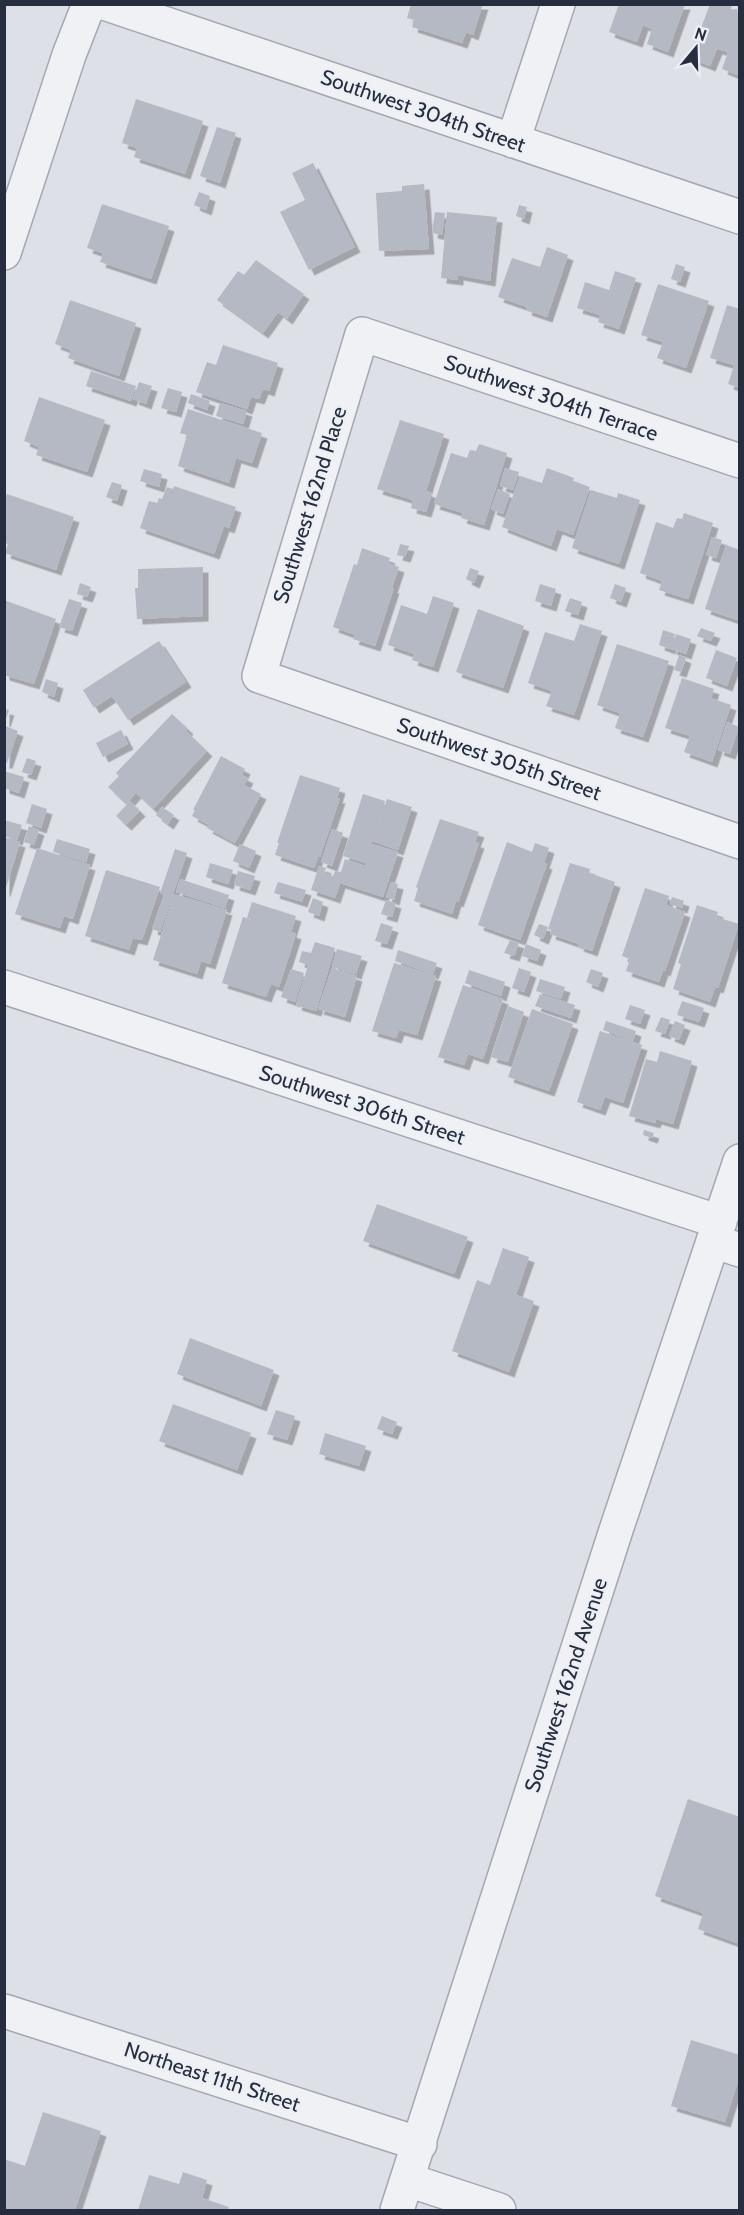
<svg xmlns="http://www.w3.org/2000/svg" width="744" height="2215" font-family="Cabin,sans-serif">
<defs>
<filter id="shadow"><feDropShadow dx="5.5" dy="5.5" stdDeviation="0" flood-color="#0004"/></filter>
</defs>
<rect width="100%" height="100%" fill="#dde0e7"/>
<path fill="#b4b9c4" filter="url(#shadow)" d="M411,4h72l-10,31 -7,-3 -4,11 -50,-16 2,-7 -7,-2z
M619,4h66l-17,48 -21,-8 5,-15 -9,-4 -6,17 -28,-10z
M710,4h22l-1,5 9,4v63l-18,-7 6,-17 -11,-3 -7,17 -20,-8z
M136,99l67,22 -18,53 -51,-17 3,-9 -15,-5z
M217,127l19,6 -16,50 -20,-7z
M313,163l42,84 -46,23 -29,-58 25,-12 -13,-27z
M424,184l5,65 -50,2 -3,-58 26,-2v-5z
M199,192l11,4 -4,14 -12,-5z
M102,204l67,22 -18,53 -51,-17 3,-9 -16,-5z
M519,205l8,2 -3,12 -8,-3z
M435,212l10,1 -3,22 -10,-2z
M447,212l50,5 -7,64 -32,-6v5l-17,-2z
M547,247l21,8 -21,62 -21,-7 1,-3 -29,-10 14,-39 28,9z
M256,260l48,34 -17,25 -9,-7 -15,21 -46,-33 21,-29 6,4z
M676,264l9,3 -5,15 -9,-3z
M615,271l21,7 -17,51 -21,-7 2,-7 -23,-7 8,-26 24,8z
M658,284l51,17 -23,67 -29,-10 6,-16 -22,-7z
M70,300l66,23 -17,53 -51,-18 3,-8 -16,-6z
M727,305l13,4v79l-12,-4 6,-19 -24,-7z
M223,345l55,18 -9,28 -6,-2 -4,10 -8,-2 -4,12 -51,-17 11,-30 9,3z
M91,371l45,15 -5,15 -45,-15z
M139,382l13,4 -6,18 -13,-5z
M168,388l14,4 -6,20 -15,-4z
M191,394l19,7 -3,9 -19,-7z
M39,397l66,23 -18,52 -51,-17 3,-8 -15,-6z
M220,403l27,8 -4,13 -27,-8z
M188,409l74,24 -10,30 -16,-5 -7,25 -51,-17 9,-31 -7,-2z
M400,420l44,14 -18,57 6,2 -6,19 -15,-4 2,-8 -36,-11z
M479,444l28,9 -23,72 -23,-7 2,-5 -29,-9 17,-51 16,5 3,-8 6,1z
M505,468l14,4 -6,18 -13,-4z
M547,468l27,10 -1,3 17,6 -17,48 -16,-6 -6,17 -49,-19 18,-51 22,7z
M144,469l18,5 -3,13 -19,-6z
M112,482l10,3 -5,16 -11,-4z
M174,486l62,21 -7,21 -5,-2 -10,28 -74,-26 9,-27 8,2 2,-5 3,1 5,-12 6,2z
M498,489l12,5 -7,20 -12,-5z
M591,490l26,8 1,-5 22,7 -21,64 -47,-16z
M7,494l67,23 -18,53 -51,-17 3,-9 -4,-1v-40z
M684,513l29,10 -25,76 -29,-9 3,-9 -22,-8 16,-51 17,6 4,-10 5,1z
M712,537l10,3 -6,18 -10,-3z
M400,544l9,2 -4,11 -8,-2z
M726,545l14,5v71l-35,-12z
M362,548l28,10 -2,5 11,4 -7,21h2l-19,58 -22,-7 2,-4 -22,-8 21,-63 3,1z
M203,567v49l-66,3 -2,-31h3v-19z
M470,568l9,3 -5,12 -8,-4z
M80,583l11,4 -4,10 -10,-3z
M540,584l16,5 -5,17 -16,-5z
M615,584l11,4 -5,14 -11,-4z
M433,596l21,7 -21,64 -21,-7 2,-6 -26,-9 13,-40 26,9z
M570,598l12,4 -4,13 -13,-4z
M69,599l13,4 -10,28 -13,-4z
M4,600l52,19 -22,65 -30,-9z
M478,609l46,17 -21,62 -47,-16z
M580,624l22,7 -28,84 -28,-9 6,-15 -24,-8 17,-51 29,9z
M701,628l14,5 -4,8 -14,-5z
M663,630l12,4 -5,15 -11,-4z
M676,634l15,5 -5,15 -15,-5z
M159,641l27,41 -58,38 -16,-24 -18,12 -11,-18z
M617,644l52,17 -26,76 -28,-9 5,-15 -23,-8z
M716,650l21,8 -10,28 -21,-8z
M679,655l7,3 -5,14 -7,-2z
M682,678l32,11 -3,9 20,7 -19,57 -28,-10 6,-16 -25,-8z
M46,679l12,4 -4,14 -12,-5z
M4,709l5,1 -4,12h-1z
M172,714l16,15 -2,2 21,20 -54,58 -17,-16 -10,11 -18,-17 11,-11 -3,-3z
M727,722l12,5 -9,27 -12,-4z
M5,726l13,5 -11,32h-3z
M121,730l7,14 -25,13 -7,-14z
M221,756l24,13 -3,6 6,3 -4,7 17,9 -26,49 -28,-15 2,-3 -17,-9 3,-6h-2z
M27,758l9,3 -5,14 -9,-3z
M4,771l20,6 -5,16 -15,-5z
M300,775l40,13 -3,10h3l-20,59h-2l-4,11 -39,-13 4,-12h-2z
M363,794l22,7 -8,28 10,-30 25,8 -14,43 -26,-9 -7,22 -22,-7z
M130,801l10,10 -14,14 -10,-9z
M32,804l15,5 -6,19 -15,-5z
M162,807l12,8 -6,9 -12,-9z
M440,819l39,13 -4,10 4,1 -21,59 -2,-1 -4,13 -38,-13 4,-13 -2,-1z
M4,820l18,5 -5,15 -13,-4z
M29,826l10,4 -5,15 -10,-3z
M332,829l11,4 -11,33 -11,-4z
M4,837l16,5 -15,49h-1z
M57,839l33,10 -4,13 -33,-10z
M507,842l25,10 3,-9 14,5 -5,15 3,1 -27,76 -42,-15z
M240,844l16,7 -7,17 -16,-7z
M372,844l26,8 -15,45 -43,-14 -5,15 -24,-8 8,-24 7,2 -2,5 9,3 2,-5 6,1 4,-13 20,7z
M37,848l53,17 -17,54 -9,-3 -4,12 -45,-14z
M175,849l12,4 -27,79 -8,-3 12,-34 -4,-2z
M210,863l23,7 -5,14 -22,-7z
M570,863l20,6 -1,4 26,9 -23,69 -14,-5 1,-2 -29,-10 1,-4 -3,-1z
M106,870l54,17 -18,53 -9,-2 -4,12 -44,-14z
M238,871l17,5 -5,14 -16,-5z
M180,879l49,16 -4,13 -49,-16z
M278,882l28,8 -4,12 -28,-9z
M391,882l7,2 -4,16 -8,-3z
M645,888l24,8 -3,9 19,7 -20,59 -2,-1 -4,12 -33,-11 4,-12 -8,-3z
M174,894l53,16 -17,54 -9,-3 -4,13 -44,-14z
M672,897l12,4 -2,7 -12,-4z
M313,898l10,4 -4,14 -11,-4z
M386,900l10,3 -4,14 -11,-3z
M252,902l44,14 -5,16 5,2 -17,53 -8,-3 -5,13 -44,-14 21,-66 12,4 -8,-3z
M697,905l21,7 -2,5 23,7 -21,64 -3,-1 -5,15 -37,-13 8,-25 -3,-1z
M381,923l12,4 -6,17 -12,-3z
M539,924l9,3 -5,12 -9,-4z
M510,940l9,3 -5,13 -10,-3z
M315,942l20,6 -19,63 -20,-6 12,-40 -9,-3 3,-11 9,2z
M526,944l15,6 -4,11 -15,-5z
M337,949l25,7 -6,18 -24,-7z
M398,950l39,13 -4,11 -38,-13z
M394,963l42,13 -19,59 -18,-5 -3,8 -24,-7z
M332,968l25,8 -12,41 -27,-8z
M519,968l12,4 -7,20 -12,-4z
M291,969l13,4 -9,29 -14,-5z
M591,969l12,4 -5,14 -12,-5z
M469,970l36,12 -4,14 -36,-13z
M540,979l25,8 -4,12 -25,-8z
M463,985l40,14 -20,60 -15,-5 -4,11 -26,-8z
M540,994l35,11 -4,13 -36,-12z
M682,1001l22,7 -5,14 -22,-7z
M630,1005l15,5 -5,14 -15,-5z
M508,1006l16,6 -16,50 -17,-5z
M532,1009l41,15 -24,67 -41,-14z
M661,1017l9,3 -5,14 -10,-3z
M606,1021l30,10 -3,10 -30,-11z
M675,1021l10,4 -6,15 -10,-4z
M600,1031l42,14 -19,58 -18,-6 -5,13 -23,-8z
M660,1051l32,10 -19,63 -17,-5 -1,4 -26,-7 17,-57 11,3z
M644,1130l10,3 -2,5 -9,-3z
M377,1204l91,33 -14,37 -91,-33z
M503,1248l26,9 -13,38 18,6 -25,71 -57,-21 25,-71 13,5z
M190,1338l84,32 -13,36 -84,-32z
M173,1404l78,29 -14,37 -78,-29z
M276,1410l19,6 -8,24 -20,-6z
M382,1416l15,6 -5,12 -15,-5z
M325,1433l41,13 -7,20 -40,-12z
M688,1799l52,18v127l-42,-15 5,-16 -48,-17z
M691,2040l49,15v20l-15,47 -54,-16z
M43,2112l58,19 -26,79 -71,-1v-50l21,7z
M183,2172l24,8 -5,18 27,9 -1,3h-90l11,-35 30,9z"/>
<g fill="none" stroke-linecap="round" stroke-linejoin="round">
<g stroke="#a2a7b1" stroke-width="36">
<path id="minor" d="M107,4l633,213
M513,141l45,-137
M4,253l65,-198 20,-51
M740,461l-378,-127 -103,342 481,166
M4,987l716,235
M713,1241l27,9
M4,2011l416,133
M408,2180l91,30
M397,2210l219,-680 124,-369"/>
</g>
<use href="#minor" stroke="#f0f1f5" stroke-width="33"/>
</g>
<g text-anchor="middle" stroke-width="4.5" stroke-linejoin="round" paint-order="stroke">
<g font-size="21" fill="#262d3e" stroke="#eceff5">
<text transform="translate(423 111) rotate(19)" y="7">Southwest 304th Street</text>
<text transform="translate(551 398) rotate(19)" y="7">Southwest 304th Terrace</text>
<text transform="translate(310 505) rotate(-73)" y="7">Southwest 162nd Place</text>
<text transform="translate(499 759) rotate(19)" y="7">Southwest 305th Street</text>
<text transform="translate(362 1105) rotate(18)" y="7">Southwest 306th Street</text>
<text transform="translate(566 1685) rotate(-72)" y="7">Southwest 162nd Avenue</text>
<text transform="translate(212 2077) rotate(18)" y="7">Northeast 11th Street</text>
</g>
</g>
<rect width="744" height="2215" fill="none" stroke="#262d3e" stroke-width="12"/>
<g transform="translate(696 48) rotate(19)" stroke="#eceff5" stroke-width="4.5" paint-order="stroke">
<path d="M0-4.5L10 22L0 15L-10 22Z" fill="#262d3e"/>
<text y="-9" font-size="16" font-weight="bold" text-anchor="middle" fill="#262d3e">N</text>
</g>
</svg>
